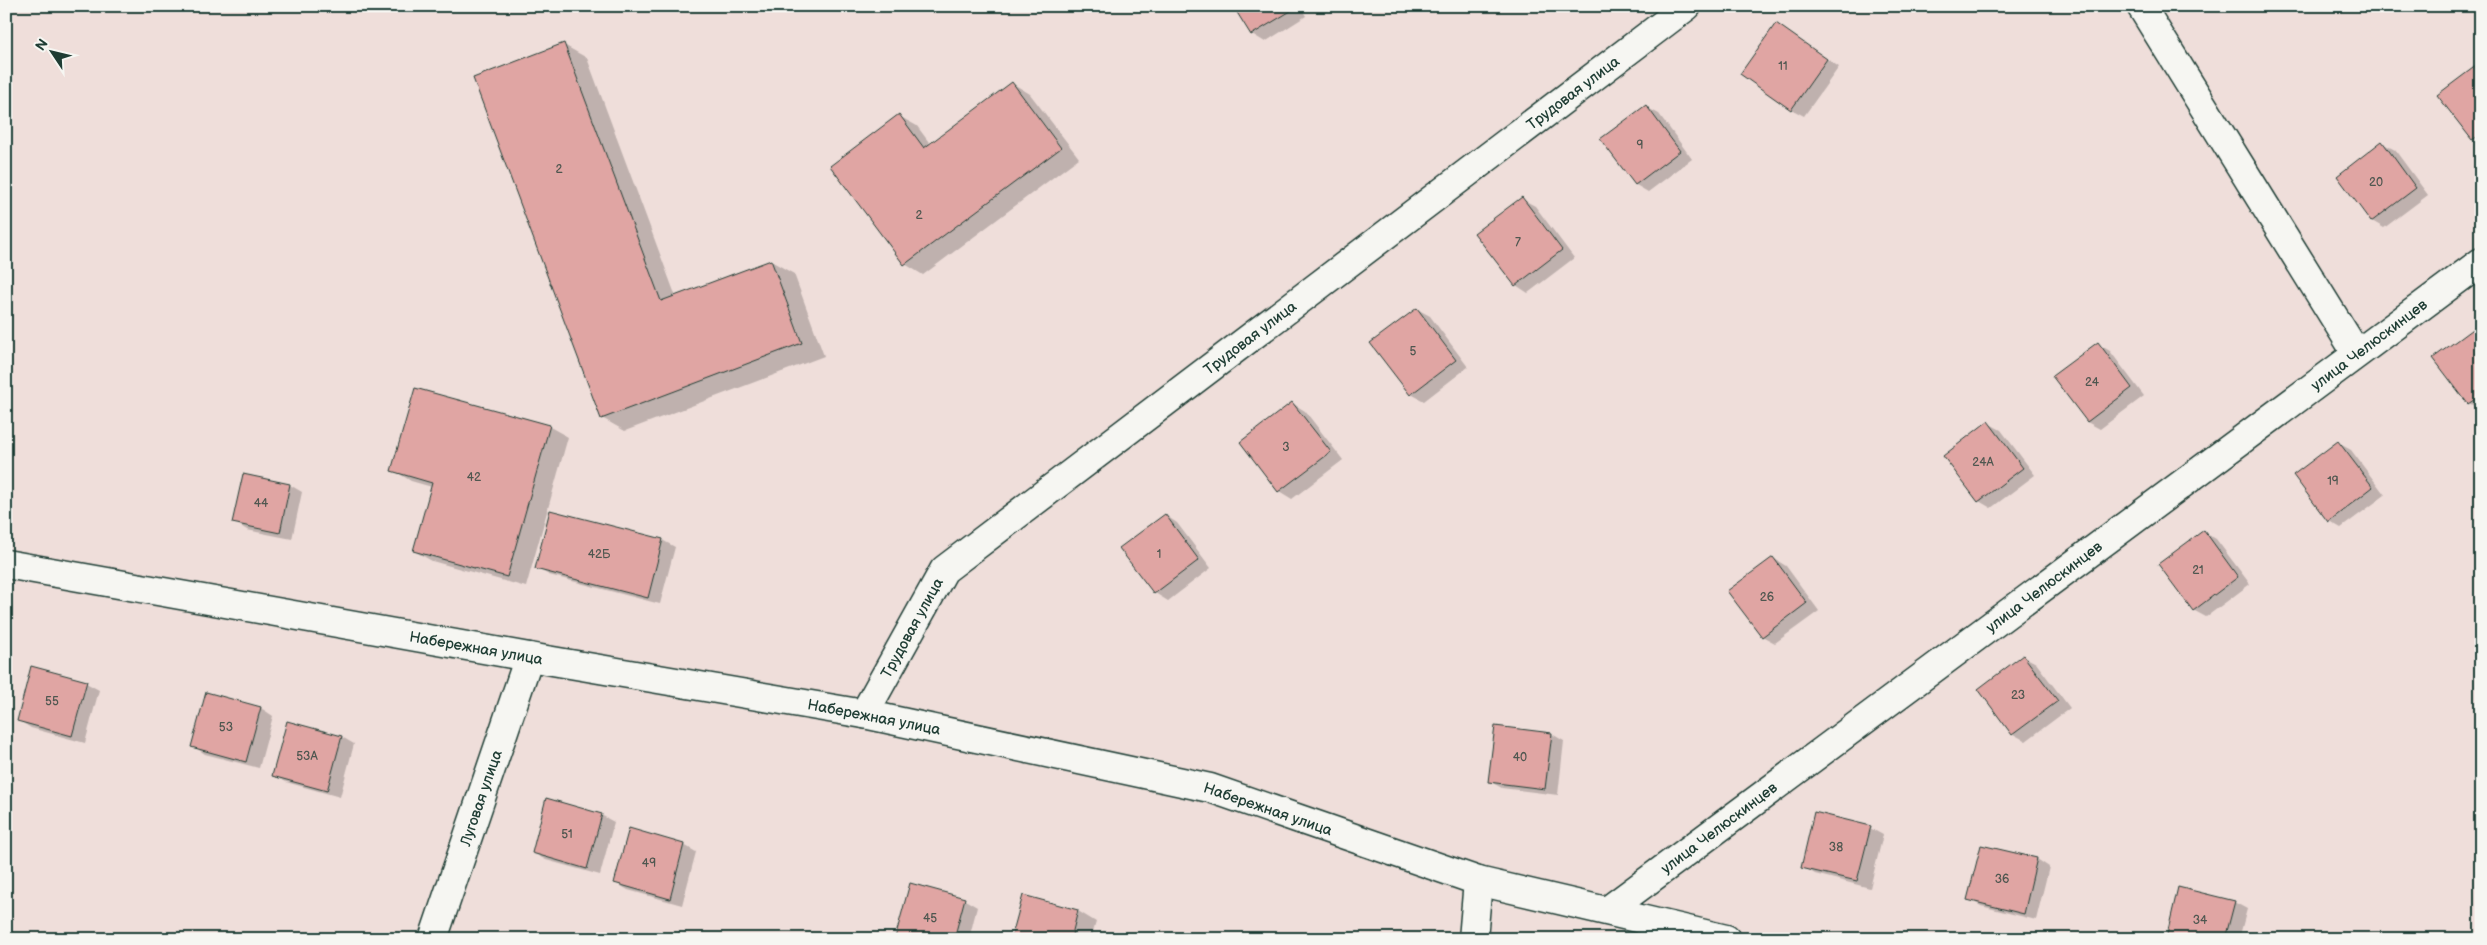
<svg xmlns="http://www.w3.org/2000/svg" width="2487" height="945" font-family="'Balsamiq Sans',sans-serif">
<rect width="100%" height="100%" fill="#efdeda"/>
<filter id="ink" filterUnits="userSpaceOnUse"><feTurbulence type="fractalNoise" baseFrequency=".02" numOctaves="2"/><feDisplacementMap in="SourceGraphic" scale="10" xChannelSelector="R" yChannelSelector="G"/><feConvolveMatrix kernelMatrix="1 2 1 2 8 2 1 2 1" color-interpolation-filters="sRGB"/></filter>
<g filter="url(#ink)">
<path fill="#0003" d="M1235,6h65l6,10 -41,26 -13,-8z
M1777,25l62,42 -35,49 -13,-7z
M564,45l23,13 89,239 95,-36 23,13 30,82 -199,75 -23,-13z
M2481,63v81l-9,-5z
M1012,83l18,11 49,64 -156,117 -18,-11 -73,-98 67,-50 18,10 14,19z
M1646,107l13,7 33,45 -44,33 -12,-7 -34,-46z
M2382,143l13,7 33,45 -44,33 -12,-7z
M1522,199l13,7 39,52 -46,35 -12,-8 -40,-52z
M1417,309l13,7 38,51 -44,34 -13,-7z
M2481,327v83l-12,-7z
M2098,344l12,7 34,45 -44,33 -13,-7z
M415,389l135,38 18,10 -42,150 -94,-26 -18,-10 18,-64 -21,-6 -18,-11z
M1292,403l13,8 38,49 -51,39 -13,-8 -37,-49z
M1988,423l13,7 34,45 -44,33 -12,-7z
M2338,443l13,7 34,45 -44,33 -12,-7z
M244,475l46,10 12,7 -10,47 -45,-9 -13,-8z
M1165,515l12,8 34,45 -43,33 -13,-8 -34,-44z
M2204,532l12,7 34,45 -44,33 -13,-7z
M662,540l13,7 -15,57 -111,-29 -13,-7z
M1773,558l13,8 33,45 -44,32 -13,-7z
M2023,656l13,7 34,45 -44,33 -13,-7z
M86,683l13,7 -14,53 -54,-15 -13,-8z
M207,693l54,15 12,8 -14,52 -54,-14 -12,-8z
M1552,734l12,7 -6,54 -56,-7 -13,-7z
M342,737l12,7 -14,53 -54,-15 -13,-7z
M601,815l13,7 -14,53 -54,-15 -13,-7z
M1870,828l13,7 -13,53 -55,-14 -12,-7z
M630,830l54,15 12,7 -14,53 -54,-15 -12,-7z
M2037,859l12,8 -13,53 -55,-14 -12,-7z
M1024,896l54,15 18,11 -5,17h-79z
M965,900l12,7 -8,32 -73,-2z
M2234,902l13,7 -8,30h-72z"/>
<path fill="#e0a5a3" stroke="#1f3d34" d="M1233,6h59l2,3 -43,26z
M1776,23l51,36 -36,51 -51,-36z
M564,43l97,258 110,-41 31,83 -201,76 -128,-341z
M2481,62v72l-9,6 -35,-45z
M1012,82l49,66 -157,117 -74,-99 69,-52 25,34z
M1646,105l34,46 -45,34 -35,-46z
M2382,141l34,47 -45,34 -34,-46z
M1522,197l40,53 -47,36 -41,-53z
M1417,308l39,52 -46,35 -40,-52z
M2479,324l2,3v68l-13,9 -35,-46z
M2098,342l34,46 -45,34 -35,-46z
M415,388l135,37 -43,152 -94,-26 19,-68 -41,-12z
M1292,402l39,50 -53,40 -38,-50z
M1988,421l35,47 -45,34 -35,-46z
M2338,441l35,46 -45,35 -35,-47z
M243,474l47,10 -10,49 -48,-10z
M550,510l113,29 -15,59 -113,-29z
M1165,514l34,46 -45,34 -35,-46z
M2204,530l34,47 -45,34 -35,-47z
M1773,557l34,46 -45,34 -35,-46z
M2023,655l35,46 -46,34 -34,-46z
M31,666l56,15 -15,55 -55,-15z
M206,692l55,15 -15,55 -55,-15z
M287,721l55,15 -15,55 -55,-15z
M1495,726l57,7 -7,56 -57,-7z
M546,798l56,16 -15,55 -55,-16z
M1814,812l57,14 -14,55 -56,-13z
M629,828l55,16 -14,55 -56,-16z
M1981,845l56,13 -13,56 -57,-14z
M910,883l55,15 -11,41 -59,-1z
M2178,887l57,14 -10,38h-59z
M1023,895l55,15 -7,29h-60z"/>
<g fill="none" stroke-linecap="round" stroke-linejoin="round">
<g stroke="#1f3d34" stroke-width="31">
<path id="street" d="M2141,6l216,348
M864,714l80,-144 743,-564
M1478,881l248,58
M1607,911l874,-649
M433,939l96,-282"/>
</g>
<g stroke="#1f3d34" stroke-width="31">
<path id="secondary" d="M6,564l523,93 335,57 346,74 268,93 -5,58"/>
</g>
<use href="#street" stroke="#f6f6f2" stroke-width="28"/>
<use href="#secondary" stroke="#f6f6f2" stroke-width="28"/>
</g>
</g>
<g text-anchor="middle" stroke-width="4" stroke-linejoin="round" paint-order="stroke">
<g font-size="12" fill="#4f5750">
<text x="1783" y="70">11</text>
<text x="1640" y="149">9</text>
<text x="559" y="173">2</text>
<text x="2376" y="186">20</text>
<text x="919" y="219">2</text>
<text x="1518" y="246">7</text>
<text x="1413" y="355">5</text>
<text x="2092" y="386">24</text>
<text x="1286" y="451">3</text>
<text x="1983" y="466">24А</text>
<text x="474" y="481">42</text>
<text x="2333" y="485">19</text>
<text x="261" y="507">44</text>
<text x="599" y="558">42Б</text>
<text x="1159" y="558">1</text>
<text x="2198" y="574">21</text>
<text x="1767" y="601">26</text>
<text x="2018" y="699">23</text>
<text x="52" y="705">55</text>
<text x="226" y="731">53</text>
<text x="307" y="760">53А</text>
<text x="1520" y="761">40</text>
<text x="567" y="838">51</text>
<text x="1836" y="851">38</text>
<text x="649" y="867">49</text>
<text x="2002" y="883">36</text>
<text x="930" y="922">45</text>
<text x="2200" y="924">34</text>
</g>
<g font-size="15" fill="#1f3d34" stroke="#f6f6f2">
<text transform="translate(1573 93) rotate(-37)" y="5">Трудовая улица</text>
<text transform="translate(1250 338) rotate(-37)" y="5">Трудовая улица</text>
<text transform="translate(2369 345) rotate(-37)" y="5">улица Челюскинцев</text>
<text transform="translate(2044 587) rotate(-37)" y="5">улица Челюскинцев</text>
<text transform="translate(912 628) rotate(-61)" y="5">Трудовая улица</text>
<text transform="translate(476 648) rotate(10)" y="5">Набережная улица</text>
<text transform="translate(874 717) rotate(11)" y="5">Набережная улица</text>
<text transform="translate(481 798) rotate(-71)" y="5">Луговая улица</text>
<text transform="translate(1268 809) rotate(19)" y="5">Набережная улица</text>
<text transform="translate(1719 828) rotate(-37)" y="5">улица Челюскинцев</text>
</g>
</g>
<rect width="2487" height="945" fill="none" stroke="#f6f6f2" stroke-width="25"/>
<rect x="12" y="12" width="2462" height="920" fill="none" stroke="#1f3d34" stroke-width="2" filter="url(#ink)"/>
<g transform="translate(52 52) rotate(305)" stroke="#f6f6f2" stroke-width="4" paint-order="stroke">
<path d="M0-4L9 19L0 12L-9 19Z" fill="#1f3d34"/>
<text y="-8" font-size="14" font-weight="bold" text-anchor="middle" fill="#1f3d34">N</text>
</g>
</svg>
